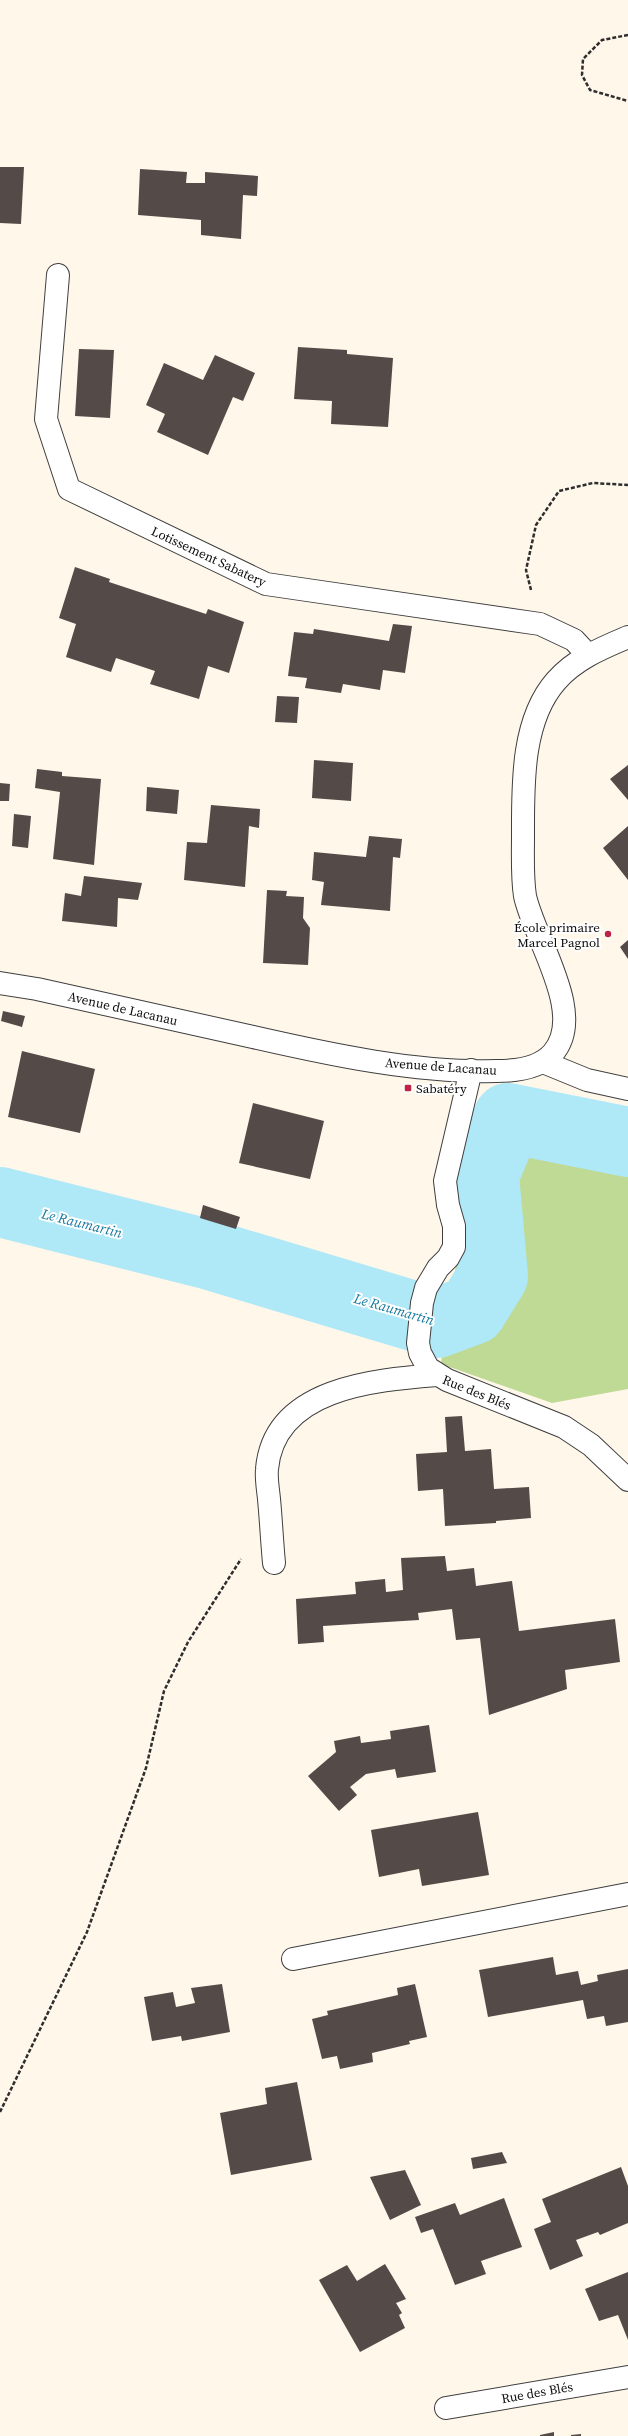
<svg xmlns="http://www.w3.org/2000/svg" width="628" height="2436" font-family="'Source Serif 4',serif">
<rect width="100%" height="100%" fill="#fff7ea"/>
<path fill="#bfda94" d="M504,1093l124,27v269l-76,14 -111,-39 8,-72z"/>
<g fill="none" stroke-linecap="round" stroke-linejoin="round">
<path stroke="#afe8f6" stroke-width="70" d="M0,1202l207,52 230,69 35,-13 21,-34 -9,-101 24,-57 120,24"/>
</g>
<path fill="#544b48" d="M0,167h24l-3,57 -21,-1z
M140,169l47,3 -1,11h19v-11l53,4 -1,20 -14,-1 -2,44 -40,-4v-15l-63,-5z
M298,347l49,3v4l46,4 -5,69 -57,-3 1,-23 -38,-2z
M79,349l35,1 -4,68 -35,-2z
M215,355l40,18 -12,28 -10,-4 -25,58 -51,-23 8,-18 -19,-9 18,-42 39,17z
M75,567l35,12 -1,3 97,32 2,-5 36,13 -15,51 -21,-7 -9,33 -49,-15 5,-13 -39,-13 -5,14 -45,-15 10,-33 -17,-6z
M393,624l19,2 -7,47 -22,-3 -3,20 -37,-6 -2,9 -36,-5 2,-10 -19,-2 6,-44 19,2 1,-5 75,12z
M277,696l22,1 -2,26 -22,-1z
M314,760l39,3 -2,38 -39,-3z
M628,765v35l-18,-21z
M37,769l25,3v4l39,3 -7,86 -41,-6 7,-67 -25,-4z
M0,783l10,1 -1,17h-9z
M147,787l32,3 -2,24 -31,-3z
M211,805l49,4 -1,19 -10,-2 -4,61 -61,-7 3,-38 20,1z
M14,814l17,2 -3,32 -16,-2z
M628,826v54l-25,-32z
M369,836l33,3 -2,19 -7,-1 -3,54 -69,-6 3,-23 -12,-2 2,-28 52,5z
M84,876l58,7 -4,17 -20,-2 -1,29 -55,-6 3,-28 16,3z
M267,890l20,1 -1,5 18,1 -1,21 7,10 -2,37 -45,-2z
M628,940v19l-8,-12z
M3,1011l22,5 -3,11 -21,-6z
M22,1051l73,18 -15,64 -72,-16z
M253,1103l71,18 -14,58 -71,-16z
M203,1205l37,12 -4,12 -36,-11z
M462,1416l3,35 26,-2 3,40 35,-2 2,31 -35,3v2l-51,3 -2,-37 -25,2 -2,-37 31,-2 -2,-35z
M445,1556l2,15 27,-3 2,18 36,-5 7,50 96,-12 5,43 -55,8 2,19 -78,26 -9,-77 -24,2 -4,-31 -34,4 1,7 -96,6 1,16 -26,2 -2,-45 60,-5 -1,-12 30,-3 1,13 17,-2 -2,-32z
M429,1725l7,47 -39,6 -2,-9 -29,5 -16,13 7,8 -18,16 -31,-35 28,-24 -2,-11 26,-5 1,7 30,-4 -1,-8z
M478,1812l11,63 -67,11 -3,-17 -40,8 -8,-47z
M553,1957l3,18 22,-4 3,14 17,-4 -1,-6 31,-6v53l-22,4 -2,-10 -17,3 -4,-19 -95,17 -9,-47z
M222,1984l8,48 -48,9 -1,-5 -29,5 -8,-44 29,-5 3,15 19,-4 -4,-15z
M415,1984l12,53 -18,4 1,3 -38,9 1,9 -33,7 -3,-13 -15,3 -10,-40 16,-4 -1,-4 71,-16 -1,-7z
M297,2082l15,78 -81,15 -11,-62 47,-9 -2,-16z
M502,2152l5,11 -34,6 -2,-11z
M621,2167l7,19v37l-28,12 -2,-3 -22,8 7,16 -33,14 -16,-41 17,-7 -9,-23z
M405,2170l16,35 -31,15 -20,-43z
M504,2198l18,49 -41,14 5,13 -31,11 -22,-56 -12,4 -6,-16 40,-14 5,12z
M385,2264l21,35 -10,4 6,10 -3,2 6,13 -45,24 -41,-72 28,-15 10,16z
M628,2272v68l-10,-25 -19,6 -14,-32z
M554,2432v4h-14v-1z
M581,2434v2h-10v-1z"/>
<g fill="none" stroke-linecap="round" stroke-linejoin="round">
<g stroke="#3f3f3f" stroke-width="24">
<path id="minor" d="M58,275l-12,144 23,70 197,95 274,40 34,16 13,14
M0,983l37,6c72,16 144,32 216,48 79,18 163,36 244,34 19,0 43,-3 56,-18 34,-39 -19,-114 -28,-157 -3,-19 -2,-41 -2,-60 0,-50 -2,-115 33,-155 19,-22 46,-33 72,-44
M543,1062l44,18 41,9
M471,1070l-26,111 3,24 6,21v21l-6,11 -10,10 -12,20 -4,15 -4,40 2,10 8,15 19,12 117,47 27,18 37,35
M274,1563c-2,-21 -3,-43 -5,-64 -1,-10 -3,-21 -2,-30 7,-81 107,-89 170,-94
M293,1959l335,-65
M446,2408l182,-31"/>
</g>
<path stroke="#2e2e2e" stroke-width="2.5" stroke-dasharray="4 2" stroke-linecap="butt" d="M628,35l-26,5 -19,19 -1,16 8,15 38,11
M531,590l-5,-20 10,-45 23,-34 34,-8 35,2
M0,2112l87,-180 59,-164 18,-77 24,-49 53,-83"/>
<use href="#minor" stroke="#fff" stroke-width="22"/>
</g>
<g fill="#bc2344" stroke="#fff" stroke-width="1.5">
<circle cx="608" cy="934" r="4"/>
<rect x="404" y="1084" width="8" height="8" rx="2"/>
</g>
<g text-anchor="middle" stroke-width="4" stroke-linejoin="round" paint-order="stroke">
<g font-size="13" fill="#0c0c0c" stroke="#fff">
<text transform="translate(209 556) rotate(25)" y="5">Lotissement Sabatery</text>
<text transform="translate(123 1008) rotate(13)" y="5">Avenue de Lacanau</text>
<text transform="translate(441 1066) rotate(4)" y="5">Avenue de Lacanau</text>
<text transform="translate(477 1392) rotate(22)" y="5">Rue des Blés</text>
<text transform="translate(537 2392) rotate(-10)" y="5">Rue des Blés</text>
</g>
<g font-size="13" fill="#0c0c0c" stroke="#fff" text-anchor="end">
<text x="600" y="932">École primaire<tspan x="600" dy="15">Marcel Pagnol</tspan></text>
<text x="416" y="1093" text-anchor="start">Sabatéry</text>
</g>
<g font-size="14" font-style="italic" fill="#15799e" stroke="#fff">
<text transform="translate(82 1223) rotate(14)" y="5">Le Raumartin</text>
<text transform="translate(394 1309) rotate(16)" y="5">Le Raumartin</text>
</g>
</g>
</svg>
